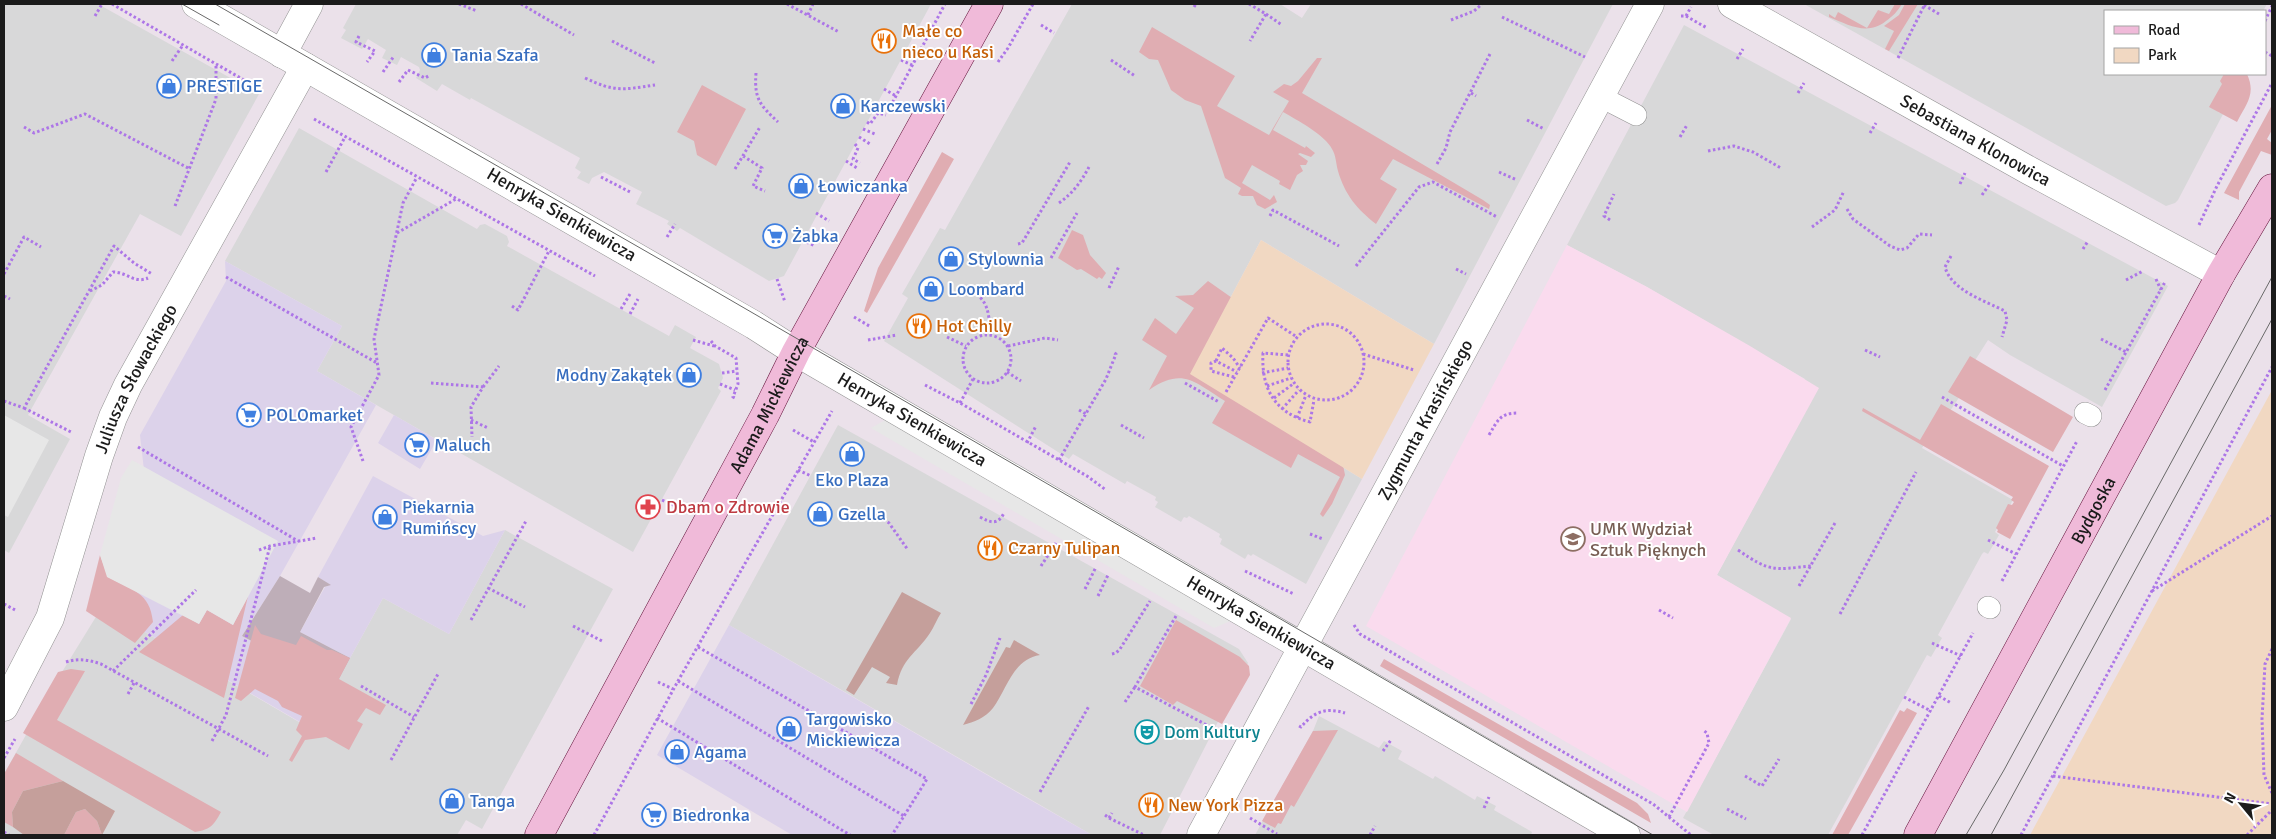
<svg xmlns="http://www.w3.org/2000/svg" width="2276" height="839" font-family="Signika,sans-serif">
<rect width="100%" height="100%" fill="#ebe1ea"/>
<path fill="#d8d8d9" d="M4,4h94l161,90 -78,142 -41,-22 -112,201 42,24 -61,114 -5,-3z
M356,4h575l-147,272 -15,5 -89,-53 -3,3 -10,-7 2,-3 -33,-17 6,-12 -38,-20 -12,6 -3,6 -12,-6 4,-6 -6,-4 5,-10 -109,-60 -1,2 -28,-16 -5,7 -21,-13 4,-8 -1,-3 -18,-10 -4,8 -15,-7 4,-8 -18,-11 -6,10 -21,-11 5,-8 -3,-2z
M1072,4h208l22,14 9,-14h302l-179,340 -173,-104 -71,134 172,105 -56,105 -53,-30 -2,2 -3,-2 -3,5 -25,-15 2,-5 -3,-2 1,-3 -31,-18 -2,2 -3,-1 -3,5 -26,-15 3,-5 -3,-2 1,-3 -29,-16 -2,3 -52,-30 -4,5 -185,-118 24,-43 -6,-4 38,-66 5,2z
M1804,4h463l-4,7h-158v63h121l-8,38 5,2 -2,4 -43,82 -3,3 -9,3z
M1684,25l484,261 -66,121 -92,-52 -22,-15 -33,52 5,4 -10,15 -5,-3 -23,40 91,52 -18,32 4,3 -11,19 -4,-2 -2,2 -44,81 4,3 -11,19 -4,-2 -99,180h-114l-31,-17 108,-199 -74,-44 64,-119 24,-77 -158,-92 -80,-42z
M299,128l178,101 3,-4 5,-1 22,12 2,6 -2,4 162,90 6,-11 21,12 -6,11 29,16 4,14 -5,10 3,3 -88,161 -316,-181 25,-45 -117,-65z
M838,425l401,224 9,14 -88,172h-68l-363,-210z
M505,530l108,59 -131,240 -16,-9 -9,15h-453v-61l50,-89 48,-78 209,122 72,-131 66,36z
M1319,716l60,32 5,-7 18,10 -4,8 35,20 2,-3 40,24 2,-4 19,10 -2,4 38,22 -1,3h-276l58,-104z"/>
<path fill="#dcd2ea" d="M225,261l117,65 -25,45 59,34 -96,171 -38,60 94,48 -24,45 -210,-122 48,-84 -10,-88 86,-154z
M394,415l43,25 -17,29 -42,-26z
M373,476l110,60 22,-6 -56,104 -66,-36 -33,60 -50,-26 25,-45 5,-2 -12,-8z
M729,625l289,168 74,42h-300l-135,-80z"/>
<path fill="#fadbee" d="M1567,245l80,42 103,59 69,42 -102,187 74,43 -104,194 -321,-186z"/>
<path fill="#beaeb8" d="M280,576l30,17 8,-16 13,8 -7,2 -24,45 50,26 -14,26 -94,-48z"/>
<path fill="#e0adb2" d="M1895,4h7c-5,8 -9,12 -16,17 -19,15 -37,4 -57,-4v-3l6,4 3,-6 29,16 11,-18 11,4z
M1905,4h13l-29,47 -4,-2 9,-18 -10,-5 15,-11z
M1152,27l83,49 -18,30 52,29 20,-34 -16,-9 11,-8 7,2 7,-5 19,-23h5l-20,35 181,107 7,5 -1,4 -96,-50 -13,20 17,10 -21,35c-19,-15 -31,-29 -38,-53 -2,-7 -2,-16 -6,-22 -7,-14 -35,-29 -49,-37l-10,18 32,18 1,-2 9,7 -4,4 -11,-4 -2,1 10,7 -2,4h-6l3,6 -6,4 -7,15 -11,-6 1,-3 -28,-16 -10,18 28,17 4,-5 3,7 -12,7 -8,-4 -4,-9h-11l-4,-2 3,-6 -16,-10 -24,-72 -16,-6 -14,-10 -13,-30 -9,-1 -10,-7z
M2224,74h23c9,20 0,29 -10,48l-28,-15 13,-23 -2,-3z
M702,85l44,24 -30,57 -19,-11 -3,-14 -17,-9z
M2272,105v25l-5,9 5,4v12l-11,-4 -22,41v8l-15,-7z
M942,152l12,7 -87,154 -3,-2 14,-43z
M1072,230l11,5 7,20 16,18 -4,6 -3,-2 -2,2 -16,-10 -4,1 -19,-12z
M1208,281l54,38 79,136 4,20 -13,29 -9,13 -3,-3 20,-37 -42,-23 -7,14 -79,-45 13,-22c-31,-19 -42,-34 -76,-11l18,-34 -25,-16 13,-22 21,16 18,-26 -19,-12 18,-1z
M1970,356l103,61 -20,35 -105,-60z
M1941,404l108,62 -39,73 -13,-7 1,-2 -2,-2 12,-24 4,1 2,-3 -3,-2 2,-3 -151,-86 1,-3 57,32z
M100,555l8,22c24,13 42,15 45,45l-18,21 -49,-32z
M248,596l-24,102 -85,-46 44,-37 16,9 8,-14 26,15z
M1176,620l64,37 9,9 1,9 -28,49 -45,-23 -4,4 -33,-19z
M255,625l6,9 35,11 5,-9 26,14h5l18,8 -11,21 47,26 -6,10 -14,-7 -9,13 6,3 -14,26 -23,-13 -21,3 -13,22 -3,-2 13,-24 -6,-6 6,-14 -20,-9 -4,-6 -23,-12 -14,12 -6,-3z
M1384,659l253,144 11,11 3,9 -271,-157z
M71,669l14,2 -28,49 164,92c-7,13 -11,18 -26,20l-172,-99 35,-61z
M1907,708l10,5 -69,122h-16l68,-125 4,2z
M1338,730l-44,77 -3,-2 -10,19 -3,-1 -3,5 -13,-7 51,-90z
M16,753l47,28 -40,10 -11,21 1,15 -9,-5v-48z
M85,809l12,12 5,14h-38l12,-23z"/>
<path fill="#c59f9b" d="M902,592l39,21c-4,6 -7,14 -11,20 -14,21 -28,25 -33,52l-11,-2 4,-6 -18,-10 -18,28 -8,-5z
M1014,640l26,15c-27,4 -33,34 -47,53 -8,10 -19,14 -30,17l43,-78 4,1z
M63,781l52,30 -13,24 -5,-14 -12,-12 -9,3 -12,23h-40l-11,-8 -1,-15 11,-21z"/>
<path fill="#f1d8c2" d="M1261,240l173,104 -72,135 -172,-105z
M2272,390v445h-242z"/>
<path fill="#e7e7e7" d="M903,410l349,202 -38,16 -343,-200z
M4,415l45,25 -41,77 -4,-2z
M132,460l146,81 -45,84 -26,-15 -8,14 -92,-47 -7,-22 21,-77z"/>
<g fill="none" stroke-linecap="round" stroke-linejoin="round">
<g stroke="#929292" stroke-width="22">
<path id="lane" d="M1599,96l37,19
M2085,413l6,3
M1988,607l2,1"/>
</g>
<g stroke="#929292" stroke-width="29">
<g id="street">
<path id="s1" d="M196,4l558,321 42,27 830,483"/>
<path id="s2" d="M1732,4l298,167 191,103"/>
<path d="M282,54l27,-50"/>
<path id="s3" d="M4,707l46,-89 49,-162 14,-39 15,-32 177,-318"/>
<path id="s4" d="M1201,835l449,-831"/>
</g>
</g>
<g stroke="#62123a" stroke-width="29">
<g id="secondary">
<path id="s5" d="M539,835l226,-420 31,-63 193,-348"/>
<path id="s6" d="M1918,835l303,-561 51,-86"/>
</g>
</g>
<path stroke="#ad76e7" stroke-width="3" stroke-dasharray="2.5 2.5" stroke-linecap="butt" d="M112,4l144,83
M459,4l18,7
M521,4l53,31
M787,4l52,28
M1249,4l17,10 -16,27
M1924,5l15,9
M1194,7l2,-3
M1266,14l16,11
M808,15l5,-11
M95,16l7,-12
M1681,16h5l21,12
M1686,16l5,-9
M1502,17l83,40
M1451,20l23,-9 8,-7
M2265,21l7,-15
M1041,25l13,8
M359,36l-3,6 19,9 -8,11
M612,41l43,22
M2265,52l7,4
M1898,58l27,-54
M1737,59l6,-10
M901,60l11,5
M1111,60l24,16
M172,61l11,-16
M998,62l10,-14 25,-44
M383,72l11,-16
M756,73c-2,26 4,32 22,49
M585,78c30,14 37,12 70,7
M399,82l9,-12 17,8 5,-3
M884,89l12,7
M1471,93l5,3
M1798,93l6,-10
M888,111l57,-107
M314,119l281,157
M1527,120l17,9
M867,122l3,2 8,-11 8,2
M24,127l10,6 51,-19 105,55
M863,129l12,5
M1870,133l6,-10
M859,137l11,7
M1680,137l7,-12
M855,144l3,4 -5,11 7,4
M1708,151l26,-5 19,6 28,16
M743,156l19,12 -9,18 12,5
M846,161l11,7
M1437,164l9,-16 4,-16 41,-80
M735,169l25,-42
M326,172l19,-35
M1499,172l18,8
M601,177l31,16
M834,184l11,8
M1960,184l5,-11
M1982,195l7,-10
M1059,203c14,-10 22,-21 30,-36
M175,206l41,-107v-34
M1847,209l6,10 37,27 10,4 7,-2 12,-14 13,1
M816,213l13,8
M1270,216l3,-6 66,36
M1610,220l-6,-4 10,-22
M2199,225l18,-39 55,-103
M1812,227l23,-17 9,-19
M397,233l59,-34
M667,237l8,-13
M802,240l13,6
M1018,244l4,-1 48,-81
M2083,249l5,-8
M1951,256l-6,11c6,23 40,34 60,44l2,9 -5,17
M1051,258l26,-45
M1356,266l63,-79 14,-5 64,35
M1456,269l10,5
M4,274l20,-37 17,10
M226,277l151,86
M777,279l8,23
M2156,279l5,11
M2126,280l17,-9
M1109,288l10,-22
M968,289c22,11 20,24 23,46
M90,291l12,-6 11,-13c14,0 21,12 35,6
M4,296l6,3
M512,306l6,4 31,-59
M621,309l9,-15
M630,314l8,-15
M854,317l17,10
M1288 362a38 38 0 1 1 76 0a38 38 0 1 1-76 0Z
M963 359a24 24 0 1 1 48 0a24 24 0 1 1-48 0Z
M947,337l19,9
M2101,339l25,13
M693,340l21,6
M868,340l29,-5
M711,341l4,5 21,12 2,26 -5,13 2,1
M1008,346l37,-8 13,2
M1865,350l15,7
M1363,354l51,16
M1288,355l-25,-2c-2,36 12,60 47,69l4,-22
M1216,361l6,-13 11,10 7,10
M1007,372l14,9
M722,373l15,-2
M1262,373l26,-5
M1234,377l-23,-6v-8l5,-2 21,11
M431,383l52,4 -12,20 1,30
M1185,383l34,19
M720,384l15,6
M925,385l35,18 127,73 19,14
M1267,386l24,-8
M483,387l16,-21
M2105,390l60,-108
M1226,392l42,-74 29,19
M1942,397l121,69
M1274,398l19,-14
M4,401l20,7 90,-162 20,17 18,11
M960,403l13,-24
M24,408l49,25
M1282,409l17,-19
M1079,410l7,4
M1297,418l9,-23
M471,420l17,8
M1121,425l23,13
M793,430l21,12
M1489,435c9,-15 11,-22 29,-22
M1027,443l9,-17
M138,447l160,94
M1059,460l47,-81 10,-25 -3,-2
M363,461l-12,-34 28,-52 -5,-36 29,-136 14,-26
M798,470l13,6
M662,500l13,6
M867,508l22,15 19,27
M980,517c11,6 18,8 24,-4
M1310,534l13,5
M1988,540l28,14
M259,550l11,-4 47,-8
M1738,550c32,22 35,20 73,16
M1041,566l15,-23
M1245,571l49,23
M2002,581l75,-140
M1799,586l36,-63
M488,588l37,19
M1085,589l11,-22
M2152,591l120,-75
M1098,596l10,-21
M4,604l13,7
M1659,610l14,8
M1840,614l76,-142
M1176,616l-41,71 83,44
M471,620l55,-99
M1354,625l6,9 293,170 38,31
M573,626l29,15
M1932,643l29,13
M698,647l229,132 -23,37
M2272,649l-7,15 -3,55 2,56 8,18
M1112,654l4,-1 4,-4 30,-48
M66,662c13,-4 23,-2 35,2l167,92
M113,671l83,-81
M678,681l226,135 -12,19
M658,682l15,7
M361,686l53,31
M128,694l6,-11
M1939,696l12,7
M1904,697l27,14
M1125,702l10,-15
M971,704l15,-29 14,-37
M657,718l193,117
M1299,726l2,1c13,-15 24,-20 44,-14
M212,741l14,-26 44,-169
M1383,751l8,-11
M4,758l11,-19
M391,760l47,-86
M1745,776l17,10 17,-27
M2053,776l219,28
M1040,792l49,-86
M1484,808l5,-11
M1727,809l19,10
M1105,815l4,3 3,-5
M1669,817l40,-74 -2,-10 -4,-3
M1109,818l35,17
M1250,818l27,16
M4,832l5,3
M594,835l84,-154 154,-270
M1370,835l5,-9
M1862,835l111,-202
M2021,835l251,-468
M2247,835l25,-25"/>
<use href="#lane" stroke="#fff" stroke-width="21"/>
<use href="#street" stroke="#fff" stroke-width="28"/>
<use href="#secondary" stroke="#f0bad9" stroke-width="28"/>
<path stroke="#696969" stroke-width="1" d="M182,4l37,21
M215,4l474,272 964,559
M1966,835l38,-65 268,-493
M1991,835l281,-516"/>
</g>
<defs>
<g id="restaurant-ring" transform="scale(1.25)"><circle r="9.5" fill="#fff" stroke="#e8710a" stroke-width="1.5"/><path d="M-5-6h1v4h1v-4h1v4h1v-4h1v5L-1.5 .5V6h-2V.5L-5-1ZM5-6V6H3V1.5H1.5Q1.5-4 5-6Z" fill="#e8710a"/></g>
<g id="shop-ring" transform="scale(1.25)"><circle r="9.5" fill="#fff" stroke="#3f7fe0" stroke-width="1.5"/><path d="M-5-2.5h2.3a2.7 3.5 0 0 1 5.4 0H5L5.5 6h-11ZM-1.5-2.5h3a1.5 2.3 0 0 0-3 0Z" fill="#3f7fe0"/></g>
<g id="supermarket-ring" transform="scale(1.25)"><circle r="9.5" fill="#fff" stroke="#3f7fe0" stroke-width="1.5"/><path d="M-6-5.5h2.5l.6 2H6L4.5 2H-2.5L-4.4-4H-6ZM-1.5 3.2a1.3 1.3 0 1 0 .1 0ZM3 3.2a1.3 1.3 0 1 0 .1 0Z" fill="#3f7fe0"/></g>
<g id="pharmacy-ring" transform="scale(1.25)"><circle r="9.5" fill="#fff" stroke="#e0444e" stroke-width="1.5"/><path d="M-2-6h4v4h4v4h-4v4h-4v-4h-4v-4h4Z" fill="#e0444e"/></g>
<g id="university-ring" transform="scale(1.25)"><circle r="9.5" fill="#fff" stroke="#8d6e63" stroke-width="1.5"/><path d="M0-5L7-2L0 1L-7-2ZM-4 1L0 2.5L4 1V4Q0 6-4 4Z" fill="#8d6e63"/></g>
<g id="theatre-ring" transform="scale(1.25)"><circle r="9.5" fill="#fff" stroke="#0f9aa8" stroke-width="1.5"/><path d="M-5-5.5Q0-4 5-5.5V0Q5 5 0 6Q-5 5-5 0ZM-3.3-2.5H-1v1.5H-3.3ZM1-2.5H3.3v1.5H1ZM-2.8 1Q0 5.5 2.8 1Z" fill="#0f9aa8"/></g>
</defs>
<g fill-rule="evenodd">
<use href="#restaurant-ring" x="884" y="41"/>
<use href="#shop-ring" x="434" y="55"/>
<use href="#shop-ring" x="169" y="86"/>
<use href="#shop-ring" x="843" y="106"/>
<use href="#shop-ring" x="801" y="186"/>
<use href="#supermarket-ring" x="775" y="236"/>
<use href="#shop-ring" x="951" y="259"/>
<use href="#shop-ring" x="931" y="289"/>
<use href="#restaurant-ring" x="919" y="326"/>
<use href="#shop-ring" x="689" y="375"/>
<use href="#supermarket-ring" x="249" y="415"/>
<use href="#supermarket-ring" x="417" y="445"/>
<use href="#shop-ring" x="852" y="454"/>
<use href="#pharmacy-ring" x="648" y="507"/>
<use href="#shop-ring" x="820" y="514"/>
<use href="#shop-ring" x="385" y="517"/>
<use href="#university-ring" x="1573" y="539"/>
<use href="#restaurant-ring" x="990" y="548"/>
<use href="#shop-ring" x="789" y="729"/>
<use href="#theatre-ring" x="1147" y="732"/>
<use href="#shop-ring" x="677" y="752"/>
<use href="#shop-ring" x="452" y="801"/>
<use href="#restaurant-ring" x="1151" y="805"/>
<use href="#supermarket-ring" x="654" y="815"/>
</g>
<g text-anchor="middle" stroke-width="4" stroke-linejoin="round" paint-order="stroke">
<g font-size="18" fill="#c56008" stroke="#fff" text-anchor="start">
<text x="902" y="37">Małe co<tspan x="902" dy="21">nieco u Kasi</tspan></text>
<text x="936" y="332">Hot Chilly</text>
<text x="1008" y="554">Czarny Tulipan</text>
<text x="1168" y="811">New York Pizza</text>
</g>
<g font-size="18" fill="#366cbe" stroke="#fff" text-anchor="start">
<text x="452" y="61">Tania Szafa</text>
<text x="186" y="92">PRESTIGE</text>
<text x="860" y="112">Karczewski</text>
<text x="818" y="192">Łowiczanka</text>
<text x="792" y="242">Żabka</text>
<text x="968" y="265">Stylownia</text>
<text x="948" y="295">Loombard</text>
<text x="672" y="381" text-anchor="end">Modny Zakątek</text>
<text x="266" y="421">POLOmarket</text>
<text x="434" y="451">Maluch</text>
<text x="852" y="486" text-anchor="middle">Eko Plaza</text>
<text x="402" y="513">Piekarnia<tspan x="402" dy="21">Rumińscy</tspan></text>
<text x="838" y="520">Gzella</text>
<text x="806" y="725">Targowisko<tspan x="806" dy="21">Mickiewicza</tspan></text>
<text x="694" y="758">Agama</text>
<text x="470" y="807">Tanga</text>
<text x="672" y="821">Biedronka</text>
</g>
<g font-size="18" fill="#1b1b1b" stroke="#fff">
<text dy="6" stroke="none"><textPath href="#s2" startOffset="279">Sebastiana Klonowica</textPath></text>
<text dy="6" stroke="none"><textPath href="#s1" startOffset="422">Henryka Sienkiewicza</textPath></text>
<text dy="6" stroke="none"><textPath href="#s3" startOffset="355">Juliusza Słowackiego</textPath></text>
<text dy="6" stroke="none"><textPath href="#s5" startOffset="488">Adama Mickiewicza</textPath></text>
<text dy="6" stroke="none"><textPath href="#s1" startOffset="828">Henryka Sienkiewicza</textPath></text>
<text dy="6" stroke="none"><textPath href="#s4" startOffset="472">Zygmunta Krasińskiego</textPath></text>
<text dy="6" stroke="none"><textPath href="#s6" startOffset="369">Bydgoska</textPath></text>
<text dy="6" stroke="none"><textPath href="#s1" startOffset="1232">Henryka Sienkiewicza</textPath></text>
</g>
<g font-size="18" fill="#be3a42" stroke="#fff" text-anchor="start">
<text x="666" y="513">Dbam o Zdrowie</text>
</g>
<g font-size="18" fill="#785e54" stroke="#fff" text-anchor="start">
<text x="1590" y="535">UMK Wydział<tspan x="1590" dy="21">Sztuk Pięknych</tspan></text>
</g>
<g font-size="18" fill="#0d838f" stroke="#fff" text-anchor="start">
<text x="1164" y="738">Dom Kultury</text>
</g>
</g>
<rect width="2276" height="839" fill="none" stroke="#1b1b1b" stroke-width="10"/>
<rect x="2104" y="10" width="162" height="65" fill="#ffffff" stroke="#a4a4a4"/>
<rect x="2114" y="26" width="25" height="8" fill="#f0bad9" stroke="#a4a4a4"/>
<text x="2148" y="35" font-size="15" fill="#1b1b1b">Road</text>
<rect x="2114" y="48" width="25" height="15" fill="#f1d8c2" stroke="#a4a4a4"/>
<text x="2148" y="60" font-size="15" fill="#1b1b1b">Park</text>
<g transform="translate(2241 804) rotate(299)" stroke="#ffffff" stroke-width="4" paint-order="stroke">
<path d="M0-4L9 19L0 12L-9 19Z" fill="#1b1b1b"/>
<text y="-8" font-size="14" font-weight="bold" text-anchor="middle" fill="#1b1b1b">N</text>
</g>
</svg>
